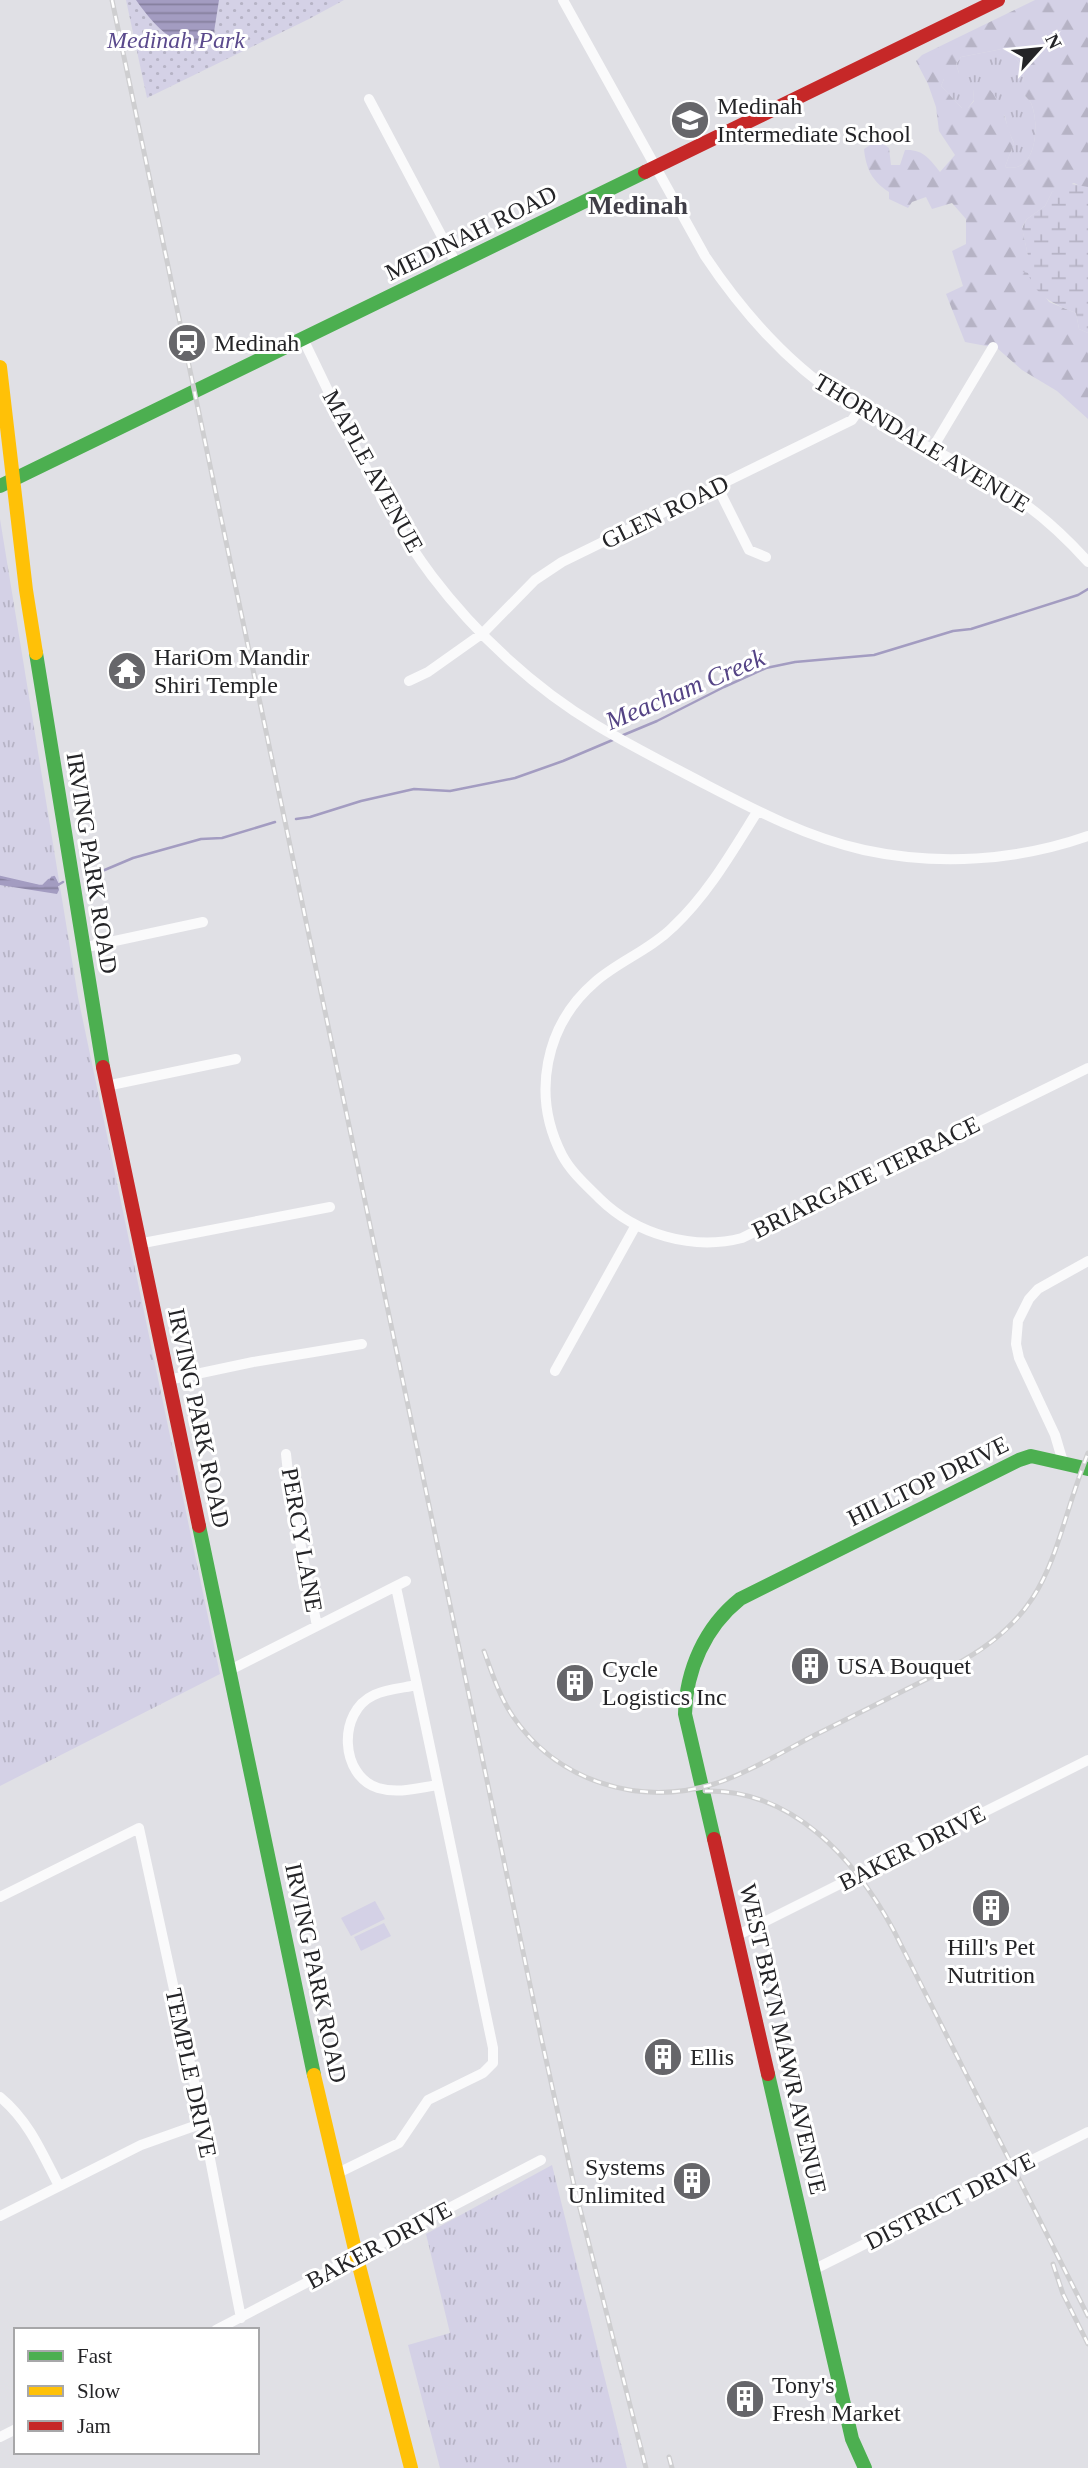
<svg xmlns="http://www.w3.org/2000/svg" width="1088" height="2468" font-family="'Times New Roman',serif">
<defs>
<pattern id="grass-tufts" width="24" height="20" patternUnits="userSpaceOnUse" patternTransform="scale(1.75)"><rect width="24" height="20" fill="#d4d1e6"/><path d="M3 7l-1-3M5 7V3M7 7l1-3M15 17l-1-3M17 17v-4M19 17l1-3" fill="none" stroke="#b6b3c5"/></pattern>
<pattern id="forest-firs" width="22" height="20" patternUnits="userSpaceOnUse" patternTransform="scale(1.75)"><rect width="22" height="20" fill="#d4d1e6"/><path d="M5 1l3.5 6h-7zM16 11l3.5 6h-7z" fill="#b6b3c5"/></pattern>
<pattern id="wetland-marsh" width="20" height="14" patternUnits="userSpaceOnUse" patternTransform="scale(1.75)"><rect width="20" height="14" fill="#d4d1e6"/><path d="M1 5h8M5 5V1M11 12h8M15 12V8" fill="none" stroke="#b6b3c5"/></pattern>
<pattern id="park-dots" width="8" height="8" patternUnits="userSpaceOnUse" patternTransform="scale(1.75)"><rect width="8" height="8" fill="#d4d1e6"/><path d="M2 2h.1M6 6h.1" fill="none" stroke="#b6b3c5" stroke-width="1.8" stroke-linecap="round"/></pattern>
<pattern id="water-rules" width="6" height="5" patternUnits="userSpaceOnUse" patternTransform="scale(1.75)"><rect width="6" height="5" fill="#a39cc1"/><path d="M0 2.5h6" fill="none" stroke="#857f9d"/></pattern>
</defs>
<rect width="100%" height="100%" fill="#e0e0e5"/>
<path fill="url(#grass-tufts)" d="M1002,49c16,7 22,17 22,34 0,2 0,10 0,11 2,4 6,6 7,9 9,21 6,72 -26,64l9,-24 -6,-13 -3,-14 -32,-27 1,11 -6,8h-6l-21,-22 3,-7 15,-6 -3,-9 5,-7z
M0,519l78,478 142,677 -220,112z
M552,2165l75,303h-187l-32,-123 42,-12 -24,-99z"/>
<path fill="url(#forest-firs)" fill-rule="evenodd" d="M1035,0h53v187h-6l-8,-4 -22,9 -7,14 -18,13 -5,8 6,29v16l21,30 27,11 3,16 9,4v86l-31,-28 -35,-21 -25,-22 -32,-6 -19,-48 17,-8 -11,-35 14,-7v-25l-14,-16 -20,6 -6,-12 -14,5 -4,6 -19,-9v-7c-17,-11 -23,-23 -25,-43l14,-9 11,8 2,17h9l5,-15c18,-1 25,9 35,22l15,-17 -16,-24 -3,-24 -8,-23 -12,-23 6,-6zM1002,49c16,7 22,17 22,34 0,2 0,10 0,11 2,4 6,6 7,9 9,20 6,72 -26,64l9,-24c-11,-23 -10,-49 -36,-61l-5,7 1,12 -6,7h-6l-21,-22 3,-7 12,2 3,-8 -3,-9 5,-7z"/>
<path fill="url(#wetland-marsh)" d="M1066,183l22,4v146l-9,-4 -3,-16c-22,-9 -41,-17 -48,-40l-9,-2 -2,-8 11,-7 -6,-28 5,-9 18,-13 7,-14z"/>
<path fill="url(#park-dots)" d="M126,0h218l-35,19 -162,79z"/>
<path fill="#d4d1e6" d="M375,1901l10,18 -34,17 -10,-18z
M384,1923l7,13 -30,15 -7,-14z"/>
<path fill="url(#water-rules)" d="M136,0h83l-5,32c-28,33 -62,-9 -78,-32z
M52,876l4,3 3,11 -2,4 -57,-9v-8l43,9z"/>
<g fill="none" stroke-linecap="round" stroke-linejoin="round">
<path stroke="#a39cc1" stroke-width="2.5" d="M621,736l36,-15 67,-34 42,-19 29,-6 79,-7 79,-24 18,-2 107,-34 10,-6
M296,819l14,-2 51,-16 53,-12 36,2 65,-13 48,-17 52,-22
M0,877l39,9h4l6,-6
M54,877l4,8 5,-3
M88,877l45,-19 68,-19 21,-1 53,-16"/>
<path stroke="#fafafb" stroke-width="10" d="M563,0l142,256c38,57 82,107 140,145 50,33 108,55 158,88 32,20 60,45 85,73
M369,99l88,166
M303,339c40,81 75,165 129,237 44,58 102,112 164,149 35,21 71,39 107,58 52,27 103,54 161,67 74,16 153,11 224,-14
M932,449l61,-102
M717,486l32,64 17,7
M409,681l19,-9 55,-39 52,-53 27,-18 290,-142 7,-10
M757,812c-25,40 -49,82 -84,115 -23,23 -54,34 -78,55 -50,43 -64,113 -33,173 9,17 24,30 38,44 36,35 92,52 142,39l346,-170
M82,948l121,-26
M106,1086l130,-27
M138,1244l192,-37
M555,1371l81,-146
M168,1380l85,-18 109,-18
M286,1454l4,38 27,134
M1063,1462l-8,-27 -36,-77 -3,-14 2,-23 11,-22 9,-10 50,-28
M396,1587l21,98
M228,1671l178,-90
M417,1685l21,100c-20,3 -40,9 -60,3 -38,-12 -41,-76 -4,-93 12,-6 29,-7 43,-10z
M0,1897l139,-69 64,295 38,195
M736,1936l352,-176
M0,2097c29,24 42,56 59,89
M338,2173l61,-30 29,-43 55,-27 10,-10v-15l-55,-263
M0,2216l141,-71 62,-22
M813,2270l275,-138
M216,2330l325,-170
M0,2437l16,-8"/>
<path stroke="#4caf50" stroke-width="14" d="M0,486l645,-314
M36,653l67,414
M199,1526l115,549
M714,1839l-29,-125c1,-44 20,-87 55,-115l279,-139 12,-4 57,13
M768,2074l84,365 13,29"/>
<path stroke="#ffc107" stroke-width="14" d="M0,367l26,223 10,63
M314,2075l43,183 54,210"/>
<path stroke="#c62828" stroke-width="14" d="M645,172l353,-172
M103,1067l96,459
M714,1839l54,235"/>
<g stroke="#ceced0" stroke-width="5">
<path id="rail" d="M112,0l429,2037 33,148 72,283
M484,1651c8,22 15,44 28,64 44,66 126,92 202,69 34,-11 68,-32 101,-49 46,-23 92,-46 138,-69 103,-54 97,-116 135,-213
M705,1791c88,-2 150,68 189,140l194,385
M1053,2264l10,30 25,50
M669,2457l3,11"/>
</g>
<use href="#rail" stroke="#fff" stroke-width="2.5" stroke-dasharray="8" stroke-linecap="butt"/>
</g>
<defs>
<g id="school-disc" transform="scale(2.0125)"><circle r="9.5" fill="#66666a" stroke="#fff"/><path d="M0-5L7-2L0 1L-7-2ZM-4 1L0 2.5L4 1V4Q0 6-4 4Z" fill="#fff"/></g>
<g id="station-disc" transform="scale(2.0125)"><circle r="9.5" fill="#66666a" stroke="#fff"/><path d="M-3-6H3Q5-6 5-4V2Q5 4 3 4L4.5 6H3L1.5 4h-3L-3 6H-4.5L-3 4Q-5 4-5 2V-4Q-5-6-3-6ZM-3.5-4v3h7v-3ZM-3.5 1v1.5H-2V1ZM2 1v1.5H3.5V1Z" fill="#fff"/></g>
<g id="temple-disc" transform="scale(2.0125)"><circle r="9.5" fill="#66666a" stroke="#fff"/><path d="M0-6L5-2H3V0L6.5 2.5H4V6H1.5V3h-3V6H-4V2.5H-6.5L-3 0V-2H-5Z" fill="#fff"/></g>
<g id="building-disc" transform="scale(2.0125)"><circle r="9.5" fill="#66666a" stroke="#fff"/><path d="M-4-6H4V6H1V3H-1V6H-4ZM-2.5-4.3h1.7v1.8h-1.7ZM.8-4.3h1.7v1.8H.8ZM-2.5-1h1.7V.8h-1.7ZM.8-1h1.7V.8H.8Z" fill="#fff"/></g>
</defs>
<g fill-rule="evenodd">
<use href="#school-disc" x="690" y="120"/>
<use href="#station-disc" x="187" y="343"/>
<use href="#temple-disc" x="127" y="671"/>
<use href="#building-disc" x="810" y="1666"/>
<use href="#building-disc" x="575" y="1683"/>
<use href="#building-disc" x="991" y="1908"/>
<use href="#building-disc" x="663" y="2057"/>
<use href="#building-disc" x="692" y="2181"/>
<use href="#building-disc" x="745" y="2399"/>
</g>
<g text-anchor="middle" stroke-width="6" stroke-linejoin="round" paint-order="stroke">
<g font-size="24" font-style="italic" fill="#5b4a8d" stroke="#fff">
<text x="176" y="48">Medinah Park</text>
</g>
<g font-size="24" fill="#242427" stroke="#fff" text-anchor="start">
<text x="717" y="114">Medinah<tspan x="717" dy="28">Intermediate School</tspan></text>
<text x="214" y="351">Medinah</text>
<text x="154" y="665">HariOm Mandir<tspan x="154" dy="28">Shiri Temple</tspan></text>
<text x="837" y="1674">USA Bouquet</text>
<text x="602" y="1677">Cycle<tspan x="602" dy="28">Logistics Inc</tspan></text>
<text x="991" y="1955" text-anchor="middle">Hill's Pet<tspan x="991" dy="28">Nutrition</tspan></text>
<text x="690" y="2065">Ellis</text>
<text x="665" y="2175" text-anchor="end">Systems<tspan x="665" dy="28">Unlimited</tspan></text>
<text x="772" y="2393">Tony's<tspan x="772" dy="28">Fresh Market</tspan></text>
</g>
<g font-size="24" fill="#242427" stroke="#fff">
<text transform="translate(471 233) rotate(-26)" y="8">MEDINAH ROAD</text>
<text transform="translate(922 443) rotate(31)" y="8">THORNDALE AVENUE</text>
<text transform="translate(373 471) rotate(61)" y="8">MAPLE AVENUE</text>
<text transform="translate(665 512) rotate(-26)" y="8">GLEN ROAD</text>
<text transform="translate(92 863) rotate(81)" y="8">IRVING PARK ROAD</text>
<text transform="translate(866 1177) rotate(-26)" y="8">BRIARGATE TERRACE</text>
<text transform="translate(199 1418) rotate(78)" y="8">IRVING PARK ROAD</text>
<text transform="translate(928 1481) rotate(-26)" y="8">HILLTOP DRIVE</text>
<text transform="translate(302 1540) rotate(80)" y="8">PERCY LANE</text>
<text transform="translate(912 1848) rotate(-27)" y="8">BAKER DRIVE</text>
<text transform="translate(316 1973) rotate(78)" y="8">IRVING PARK ROAD</text>
<text transform="translate(783 2039) rotate(77)" y="8">WEST BRYN MAWR AVENUE</text>
<text transform="translate(191 2073) rotate(78)" y="8">TEMPLE DRIVE</text>
<text transform="translate(950 2201) rotate(-27)" y="8">DISTRICT DRIVE</text>
<text transform="translate(379 2245) rotate(-28)" y="8">BAKER DRIVE</text>
</g>
<g font-size="26" font-weight="bold" fill="#403e47" stroke="#fff">
<text x="638" y="214">Medinah</text>
</g>
<g font-size="26" font-style="italic" fill="#544385" stroke="#fff">
<text transform="translate(685 689) rotate(-23)" y="9">Meacham Creek</text>
</g>
</g>
<rect x="14" y="2328" width="245" height="126" fill="#ffffff" stroke="#a7a7a9" stroke-width="2"/>
<rect x="28" y="2351" width="35" height="10" fill="#4caf50" stroke="#a7a7a9" stroke-width="2"/>
<text x="77" y="2363" font-size="21" fill="#242427">Fast</text>
<rect x="28" y="2386" width="35" height="10" fill="#ffc107" stroke="#a7a7a9" stroke-width="2"/>
<text x="77" y="2398" font-size="21" fill="#242427">Slow</text>
<rect x="28" y="2421" width="35" height="10" fill="#c62828" stroke="#a7a7a9" stroke-width="2"/>
<text x="77" y="2433" font-size="21" fill="#242427">Jam</text>
<g transform="translate(1039 49) rotate(63)" stroke="#ffffff" stroke-width="5" paint-order="stroke">
<path d="M0-5L12 26L0 18L-12 26Z" fill="#242427"/>
<text y="-10" font-size="19" font-weight="bold" text-anchor="middle" fill="#242427">N</text>
</g>
</svg>
